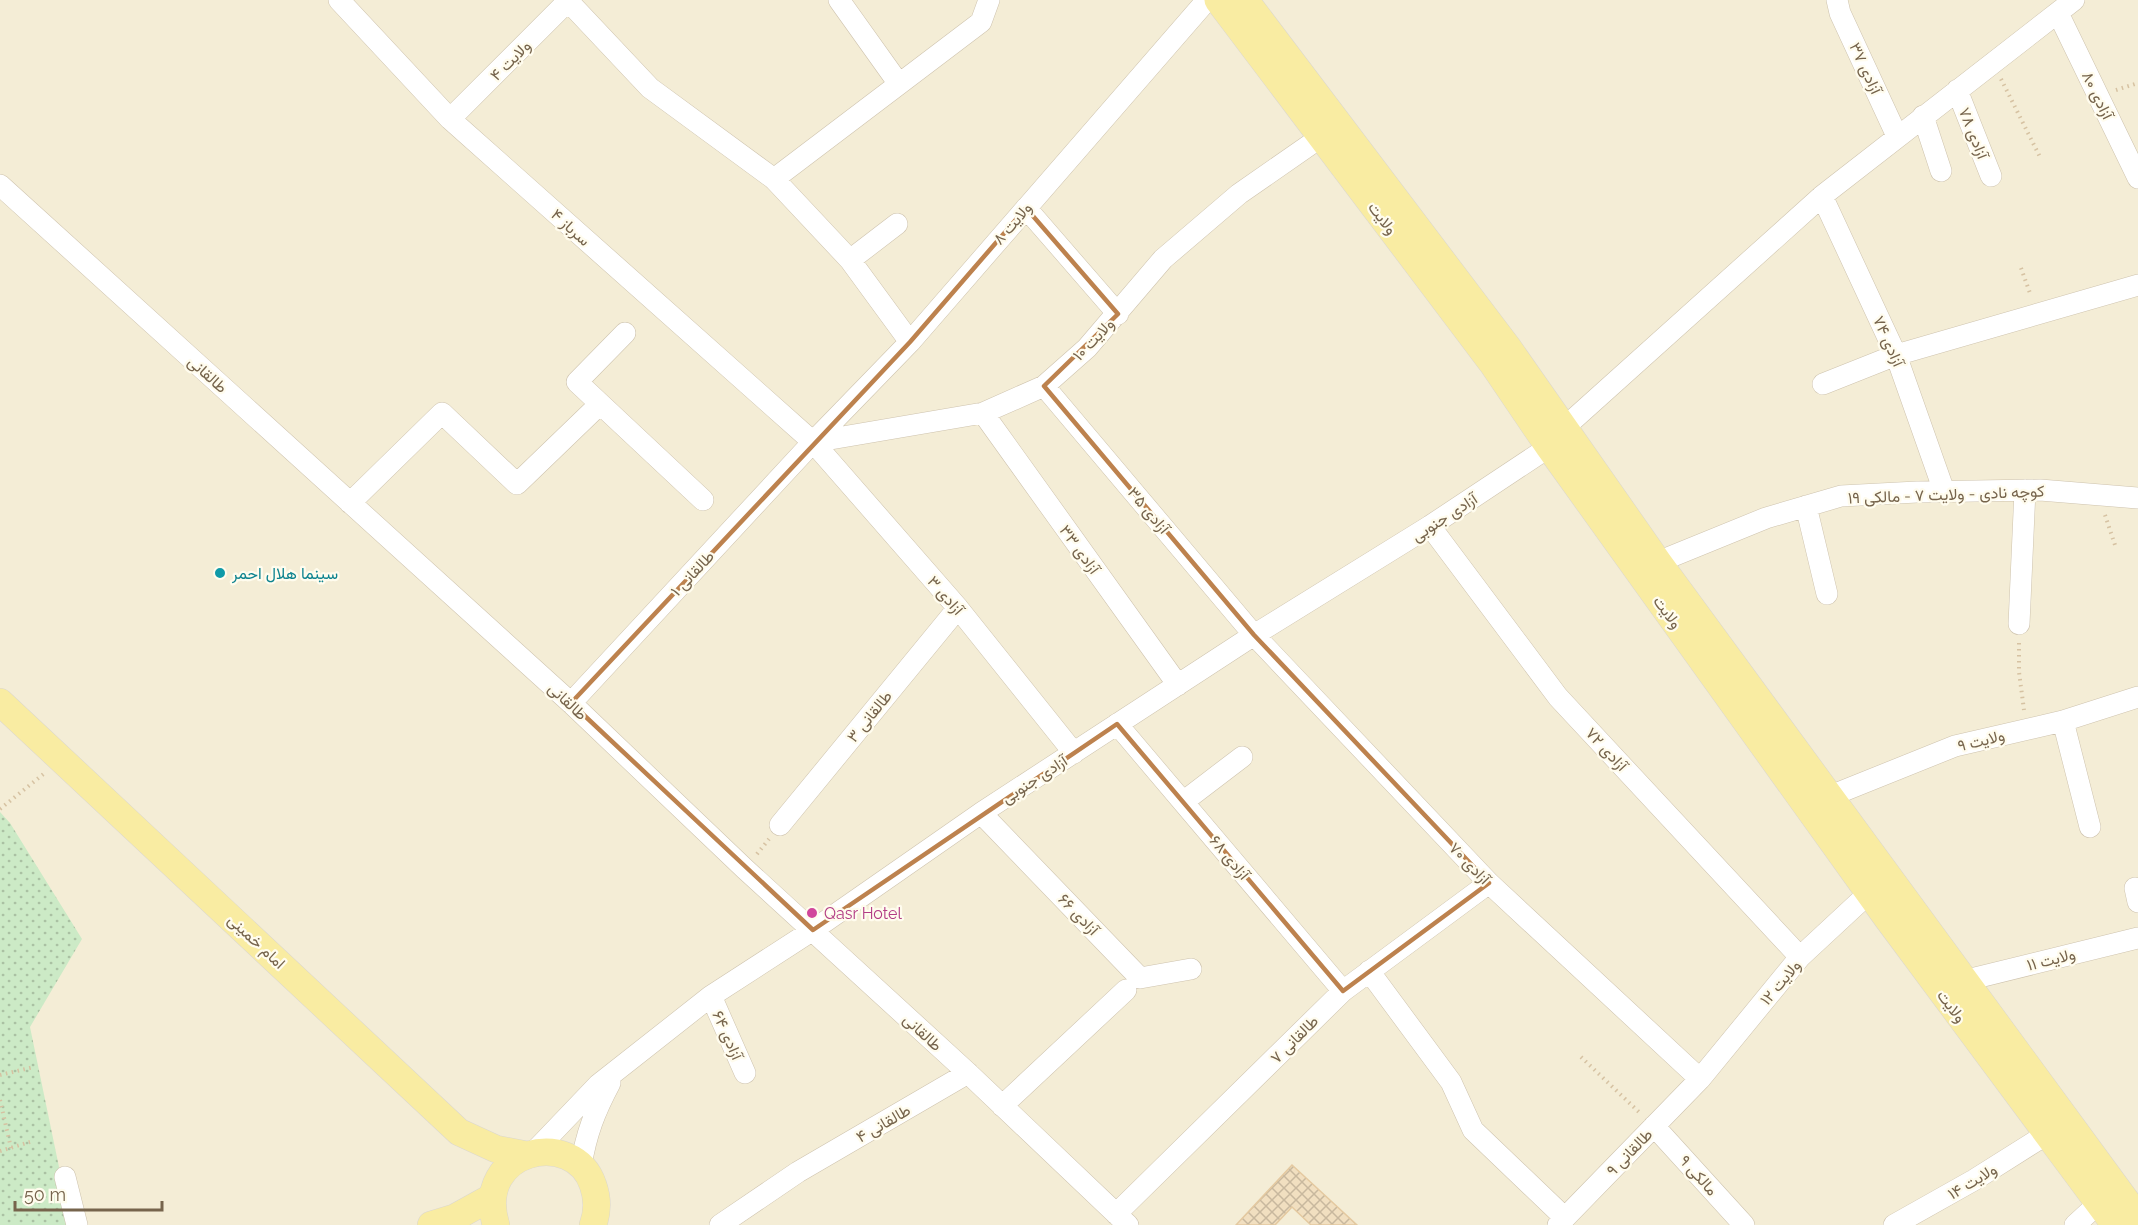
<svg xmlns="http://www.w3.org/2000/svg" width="2138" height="1225" font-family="Raleway,Vazirmatn,sans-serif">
<defs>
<pattern id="park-dots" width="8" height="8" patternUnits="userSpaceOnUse" patternTransform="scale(1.5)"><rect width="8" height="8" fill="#cceac6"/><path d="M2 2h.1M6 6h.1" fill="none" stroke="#aac1a3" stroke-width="1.8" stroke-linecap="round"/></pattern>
<pattern id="building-cross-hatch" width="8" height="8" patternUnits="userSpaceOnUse" patternTransform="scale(1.5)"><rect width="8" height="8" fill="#f1dfc0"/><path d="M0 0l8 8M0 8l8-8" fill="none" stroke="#c8b89e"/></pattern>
</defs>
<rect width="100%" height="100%" fill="#fcf9e8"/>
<path fill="#f4edd6" d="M0,0h2138v1225h-2138z"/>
<path fill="url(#park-dots)" d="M0,812l10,11 72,116 -52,88 41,198h-71z"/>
<path fill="url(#building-cross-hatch)" stroke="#e4c9a0" stroke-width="1.5" d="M1292,1165l65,60h-46l-19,-18 -17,18h-39z"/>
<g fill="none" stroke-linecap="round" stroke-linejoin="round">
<g stroke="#cec3ae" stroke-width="22">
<path id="minor" d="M339,0l111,119 363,323 145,166 116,145
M839,0l60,84
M1837,0l3,13 57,123
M568,1l82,87 124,91 76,81 60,82
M2058,13l80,165
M1957,90l34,86
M1923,116l18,55
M450,119l119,-119
M774,179l207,-157 8,-22
M0,185l571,518 174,166 223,204 160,152
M1822,196l74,159 48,136
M1026,208l92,106
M850,260l47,-36
M625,333l-48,49 126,118
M1823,384l73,-29 242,-70
M1044,386l210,249 235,248 211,196
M983,413l195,272
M813,442l170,-29 61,-27 43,-38 76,-89 76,-65 82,-57
M350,503l92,-90 75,71 83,-80
M1806,506l21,88
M1430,526l128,171 242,260
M1658,562l108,-44 75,-22 76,-4 123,-2 98,8
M2019,624l6,-134
M571,703l242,-261 97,-100 297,-342
M2063,721l27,106
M1117,724l226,267
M1828,797l127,-51 108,-25 75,-24
M1183,802l59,-45
M981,813l159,165 51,-9
M780,825l178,-217
M2135,888l3,14
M1369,971l82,111 22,48 92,88
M1963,981l175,-43
M711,996l34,77
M1002,1106l124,-116
M1654,1126l90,99
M534,1152l64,-67 113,-89 102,-66 168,-117 273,-178 176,-109 119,-79 16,-20 257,-231 252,-196
M581,1166c5,-32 14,-55 29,-83
M65,1177l12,48
M1116,1214l227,-223 146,-108
M720,1225l78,-53 170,-99
M1558,1225l142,-146 100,-122 69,-64
M1894,1225l80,-45 73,-46
M2075,1225l24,-22"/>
</g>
<g stroke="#dbd7d0" stroke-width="28">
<path id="major" d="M1218,0l274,363 57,84 338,471 228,307
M1245,0l264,349 149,213 480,655
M0,702l459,430 37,17 31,6
M431,1225l23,-7 38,-21
M496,1225c-23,-76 78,-98 97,-40 5,14 5,26 0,40"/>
</g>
<path stroke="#d6c2a2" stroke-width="4" stroke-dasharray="1.5 4.5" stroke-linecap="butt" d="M2001,79l39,78
M2116,90l22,-7
M2021,268l10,28
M2105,515l11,33
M2019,643v29l5,38
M0,809l46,-37
M757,854l12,-15
M1581,1057l59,56
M0,1075l34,-8
M0,1100l11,48
M0,1151l30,-9"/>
<use href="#minor" stroke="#fff" stroke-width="21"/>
<use href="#major" stroke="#f9eca2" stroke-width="27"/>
</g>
<path fill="none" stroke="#bd824e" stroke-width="4.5" stroke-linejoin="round" d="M1026,208l92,106 -74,72 210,249 235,248 -146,108 -226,-267 -304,206 -242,-227 339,-361z"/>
<circle fill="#0f9aa8" stroke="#fffcee" stroke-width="2" cx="220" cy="573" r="6"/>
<circle fill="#d1479c" stroke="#fffcee" stroke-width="2" cx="812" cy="913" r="6"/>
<g text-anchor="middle" stroke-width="4.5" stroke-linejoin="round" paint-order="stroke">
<g font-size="16" fill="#76644c" stroke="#fffcee">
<text transform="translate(510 60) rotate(-45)" y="6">ولایت ۴</text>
<text transform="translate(1866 68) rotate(65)" y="6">آزادی ۳۷</text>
<text transform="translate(2098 95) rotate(64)" y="6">آزادی ۸۰</text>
<text transform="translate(1974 133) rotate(68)" y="6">آزادی ۷۸</text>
<text transform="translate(1383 218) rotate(53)" y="6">ولایت</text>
<text transform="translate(1012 223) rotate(-49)" y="6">ولایت ۸</text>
<text transform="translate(571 227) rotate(42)" y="6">سرباز ۴</text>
<text transform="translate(1093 339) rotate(-46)" y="6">ولایت ۱۰</text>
<text transform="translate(1889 341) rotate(66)" y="6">آزادی ۷۴</text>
<text transform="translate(208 374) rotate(42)" y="6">طالقانی</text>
<text transform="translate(1946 494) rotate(-2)" y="6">کوچه نادی - ولایت ۷ - مالکی ۱۹</text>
<text transform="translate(1149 510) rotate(50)" y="6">آزادی ۳۵</text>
<text transform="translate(1444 517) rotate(-33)" y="6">آزادی جنوبی</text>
<text transform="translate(1080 549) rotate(54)" y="6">آزادی ۳۳</text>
<text transform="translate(692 573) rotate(-47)" y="6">طالقانی ۱</text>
<text transform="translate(946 595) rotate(49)" y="6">آزادی ۳</text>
<text transform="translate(1668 612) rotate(54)" y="6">ولایت</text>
<text transform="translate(568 701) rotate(43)" y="6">طالقانی</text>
<text transform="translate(869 716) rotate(-51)" y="6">طالقانی ۳</text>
<text transform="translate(1981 740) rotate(-14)" y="6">ولایت ۹</text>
<text transform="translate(1607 749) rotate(47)" y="6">آزادی ۷۲</text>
<text transform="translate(1034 779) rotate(-33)" y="6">آزادی جنوبی</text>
<text transform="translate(1230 857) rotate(50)" y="6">آزادی ۶۸</text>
<text transform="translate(1470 863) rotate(46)" y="6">آزادی ۷۰</text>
<text transform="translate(1079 914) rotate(46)" y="6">آزادی ۶۶</text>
<text transform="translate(257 941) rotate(43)" y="6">امام خمینی</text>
<text transform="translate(2051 959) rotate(-14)" y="6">ولایت ۱۱</text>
<text transform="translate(1780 982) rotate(-50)" y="6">ولایت ۱۲</text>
<text transform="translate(1952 1006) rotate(53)" y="6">ولایت</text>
<text transform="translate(923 1032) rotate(43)" y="6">طالقانی</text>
<text transform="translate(728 1035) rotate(66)" y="6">آزادی ۶۴</text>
<text transform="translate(1294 1039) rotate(-45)" y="6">طالقانی ۷</text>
<text transform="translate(883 1123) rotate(-30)" y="6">طالقانی ۴</text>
<text transform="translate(1629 1152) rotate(-46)" y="6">طالقانی ۹</text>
<text transform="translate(1699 1175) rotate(48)" y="6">مالکی ۹</text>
<text transform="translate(1972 1181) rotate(-31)" y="6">ولایت ۱۴</text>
</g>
<g font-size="16" fill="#0d838f" stroke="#fffcee" text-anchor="start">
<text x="232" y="579">سینما هلال احمر</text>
</g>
<g font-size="16" fill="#b23c85" stroke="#fffcee" text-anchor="start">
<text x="824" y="919">Qasr Hotel</text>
</g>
</g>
<path d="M15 1201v9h147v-9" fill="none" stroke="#76644c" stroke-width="3"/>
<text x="24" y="1201" font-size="18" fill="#76644c" stroke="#fffcee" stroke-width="4.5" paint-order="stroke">50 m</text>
</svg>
